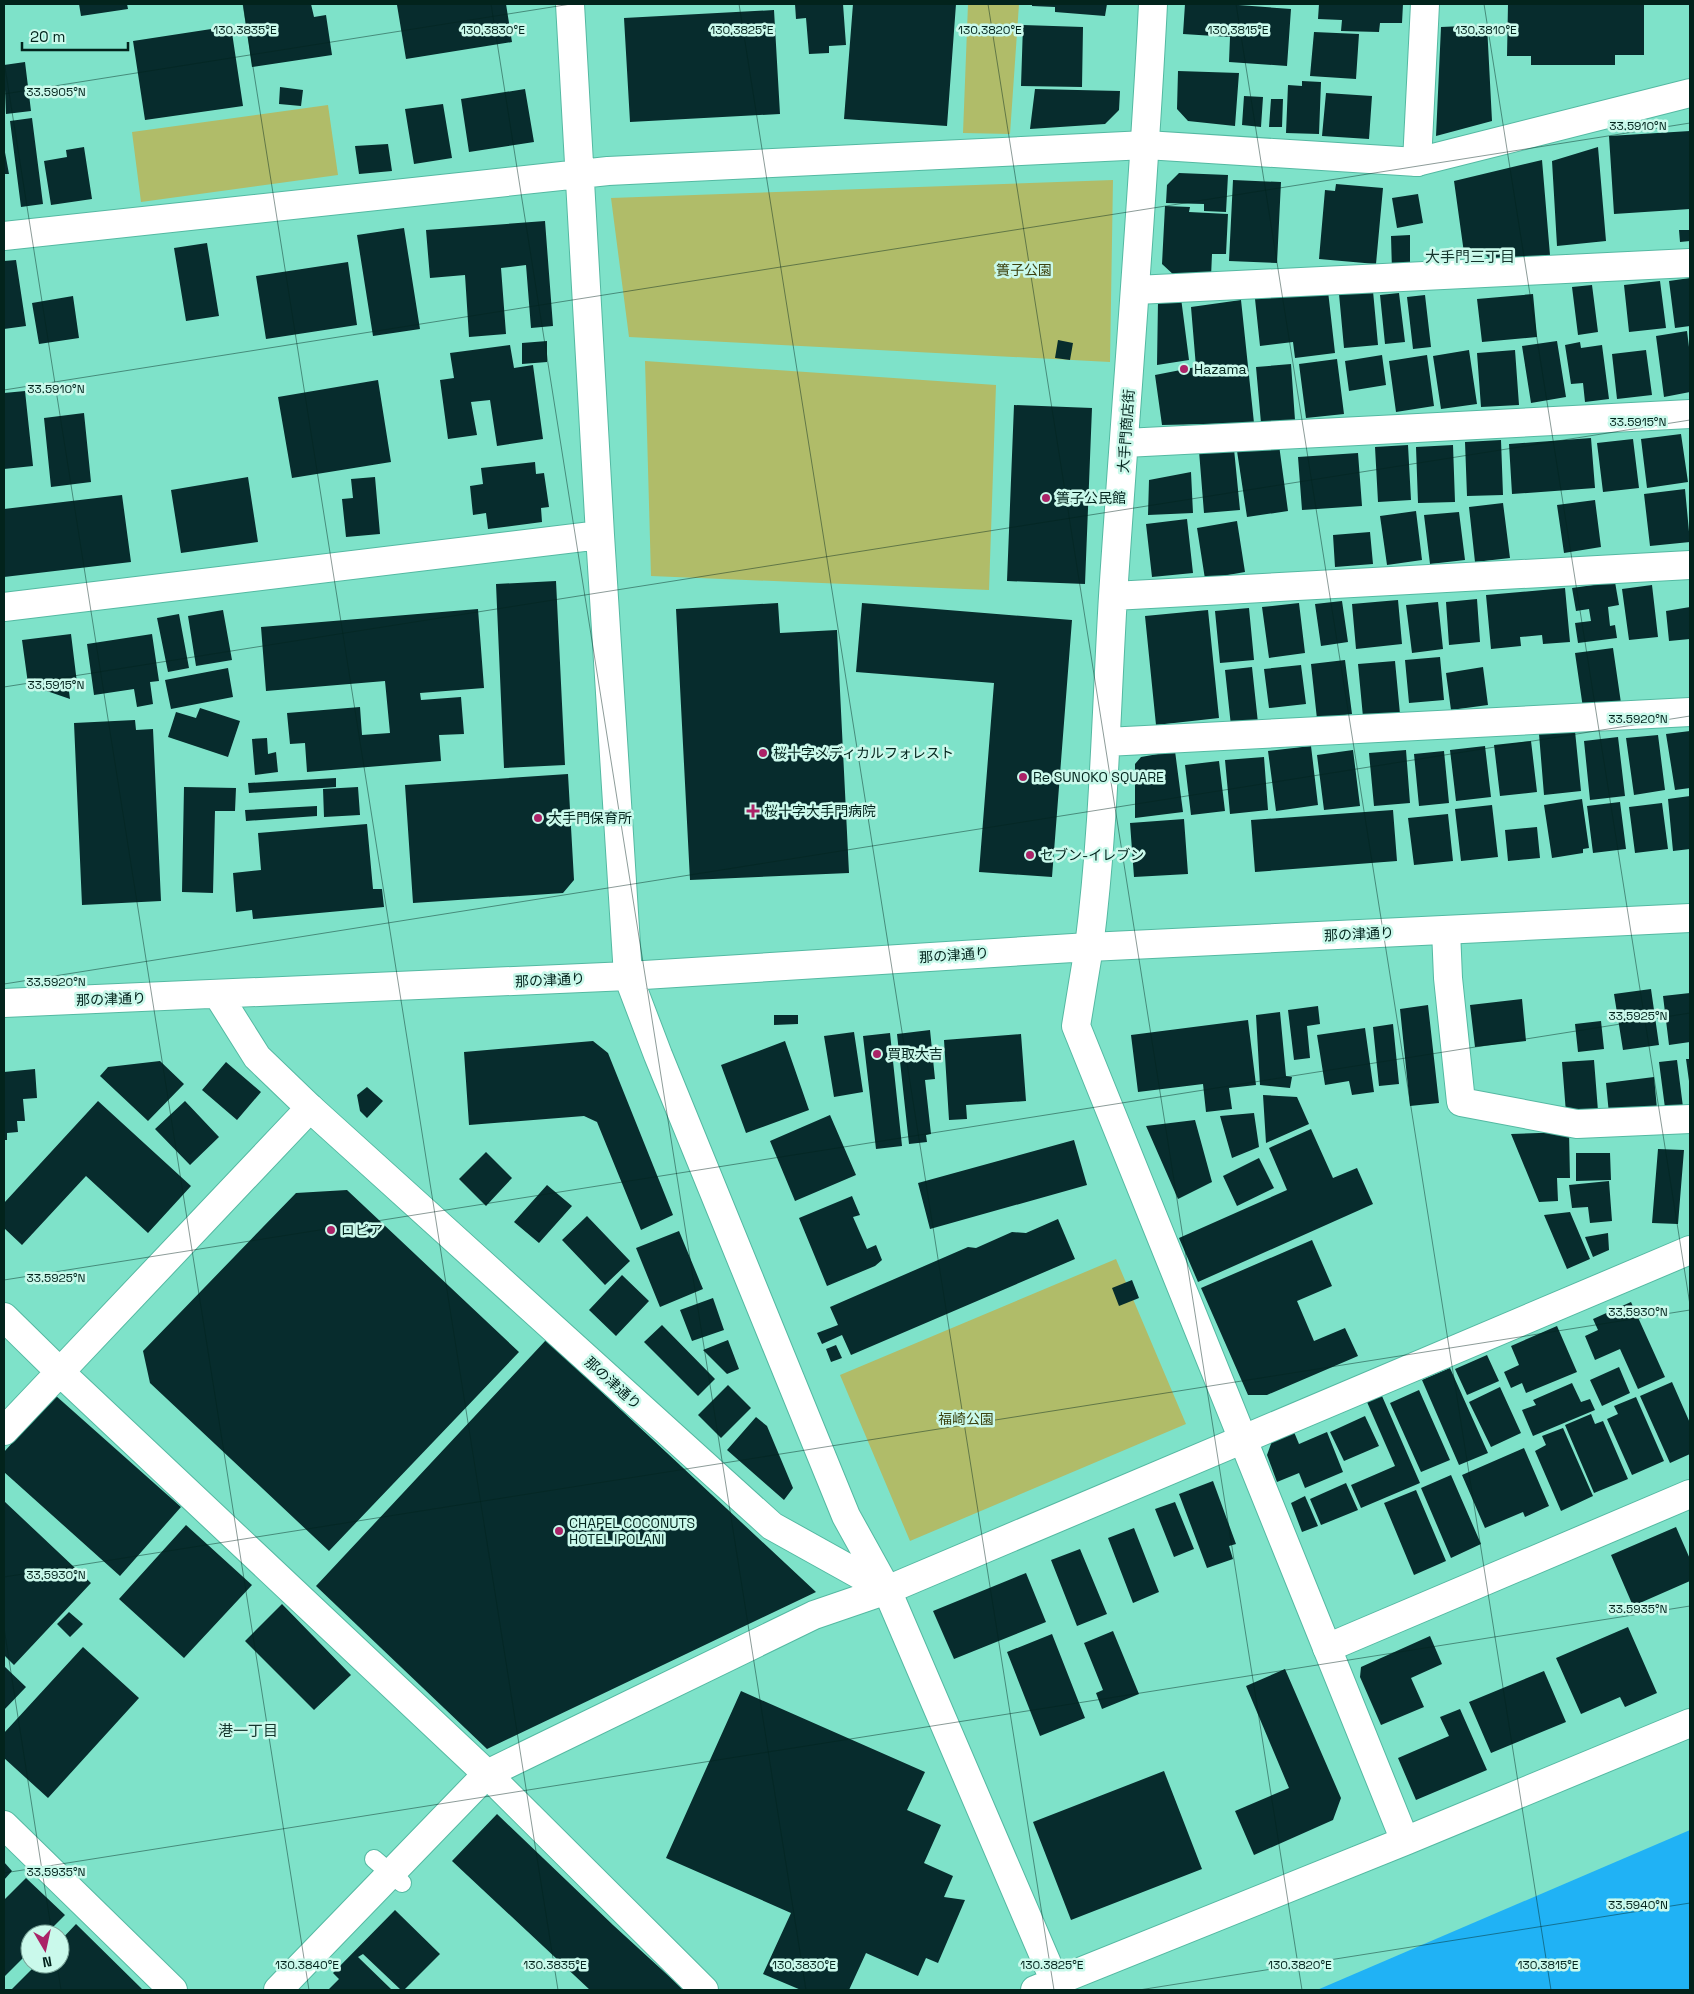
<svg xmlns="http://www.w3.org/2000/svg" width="1694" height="1994" font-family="'Space Grotesk','Noto Sans JP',sans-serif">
<rect width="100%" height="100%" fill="#7ee2c9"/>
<path fill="#b0bc69" d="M968,4h51l-9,130 -47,-1z
M328,105l10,70 -197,27 -9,-70z
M1113,180l-3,182 -481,-25 -18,-139z
M645,361l351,24 -7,205 -338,-14z
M1116,1259l70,165 -276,117 -70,-166z"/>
<path fill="#20b2f5" d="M1690,1830v160h-373z"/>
<path fill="#072c2d" d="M79,4h48l1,5 -47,7z
M253,4h58l3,13 12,-2 6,40 -80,12 -9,-62z
M407,4h99l6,38 -106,17 -9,-54z
M795,4h48l3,41 -17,1v7l-20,1 -3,-36 -10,1z
M853,4h103l-9,122 -103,-7z
M1032,4h75l-2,12 -50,-4v-5l-23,-1z
M1185,4h40l66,5 -4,57 -58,-4 1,-25 -47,-3z
M1319,4h84l-1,19h-22l-1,9 -38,-1 1,-11 -24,-1z
M1508,4h136v51h-29v10h-84v-9h-24z
M774,10l6,104 -150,8 -6,-104z
M1023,25l60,2 -1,60 -61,-1z
M1487,25l5,96 -56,15 5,-109z
M231,26l12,80 -98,14 -12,-79z
M1314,32l45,2 -3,45 -46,-3z
M25,62l6,49 -25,3 -2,-49z
M1178,71l61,2 -4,53 -47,-5 -11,-12z
M1302,81l19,1 -2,52 -33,-1 2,-48 14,1z
M280,87l23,3 -2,16 -22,-2z
M525,89l9,53 -65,10 -8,-53z
M1035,89l85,2 -1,19 -14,14 -75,5z
M1326,93l46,3 -3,43 -47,-3z
M1244,96l19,1 -2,30 -19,-2z
M1271,99h12l-1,28h-13z
M443,104l9,54 -38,6 -9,-55z
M32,118l11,86 -22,3 -11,-86z
M1690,131v78l-76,5 -5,-78z
M388,144l4,27 -33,3 -4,-28z
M4,147l5,27h-5z
M84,147l8,52 -41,6 -7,-44 23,-4 -1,-7z
M1598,147l8,94 -49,5 -5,-85z
M1542,160l8,95 -59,5 -10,-10 -17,3 -10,-72z
M1179,173l49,2 -2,37 -22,-1v-7l-38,-1 1,-18z
M1233,180l48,2 -4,81 -48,-2z
M1336,184l47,4 -7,76 -57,-5 6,-69 10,1z
M1418,194l5,29 -26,5 -5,-30z
M1165,206l25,1 -1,5 39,2 -2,40h-14l-1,23 -36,-1 -13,-12z
M545,221l8,105 -22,2 -5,-63 -25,3 5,66 -37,3 -4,-62 -35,3 -4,-48z
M404,228l16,101 -47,7 -16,-101z
M1679,230h11v11l-10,1z
M1410,235v35l-18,1 -1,-35z
M207,243l12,73 -33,5 -12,-73z
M16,260l10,66 -22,3v-68z
M348,262l9,63 -91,14 -10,-63z
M1690,278v48l-15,2 -6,-47z
M1660,281l6,47 -37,4 -5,-47z
M1592,285l6,47 -20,3 -6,-48z
M1328,291l7,62 -40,5 -2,-16 -33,4 -5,-47z
M1373,291l5,54 -34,3 -5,-54z
M1399,293l6,49 -20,2 -5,-49z
M1533,294l4,43 -55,5 -5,-43z
M1425,295l6,52 -18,2 -6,-52z
M73,296l6,42 -40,6 -7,-41z
M1181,298l8,62 -32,5 1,-64z
M1241,300l13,123 -92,2 -7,-50 41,-8 -5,-60z
M1687,331l3,24v37l-26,5 -8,-61z
M1058,340l15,3 -3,17 -15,-2z
M547,341v21l-25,2v-21z
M1557,341l9,56 -35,6 -9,-57z
M1580,342l1,6 21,-3 7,54 -24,3 -2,-19 -12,1 -6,-39z
M510,345l4,23 19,-3 10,74 -46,7 -7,-46 -19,2 6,33 -29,4 -8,-59 14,-2 -4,-25z
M1469,350l8,54 -36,5 -8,-53z
M1515,350l4,55 -38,2 -4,-54z
M1646,350l6,45 -35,4 -5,-45z
M1382,355l4,30 -37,6 -4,-30z
M1427,355l7,51 -38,6 -7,-51z
M1337,359l7,55 -38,4 -7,-54z
M1291,364l4,56 -34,3 -5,-56z
M378,380l13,82 -99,16 -14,-81z
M25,391l8,75 -29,3v-76z
M1014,405l78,3 -7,176 -78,-3z
M84,413l7,69 -40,5 -7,-69z
M1681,434l7,48 -41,6 -6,-49z
M1591,438l4,50 -83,6 -3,-50z
M1633,439l6,49 -36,4 -6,-49z
M1501,440l2,55 -36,1 -2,-54z
M1279,445l9,66 -41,6 -10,-66z
M1408,445l3,55 -33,2 -3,-55z
M1453,445l2,57 -37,1 -2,-56z
M1234,449l6,61 -36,3 -5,-62z
M1358,453l4,53 -60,4 -4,-53z
M535,462l1,12 8,-1 5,34 -8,1 1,14 -54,7 -2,-16 -13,2 -3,-29 13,-2 -2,-16z
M1191,472l2,41 -45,2 1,-35z
M248,477l10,65 -77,11 -10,-63z
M375,477l5,57 -34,3 -4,-38 11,-1 -2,-19z
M1685,489l5,53 -40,4 -6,-52z
M122,495l9,67 -127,15v-68z
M1595,500l6,47 -37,6 -7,-48z
M1503,503l7,55 -35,4 -6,-55z
M1416,511l6,49 -35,5 -7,-49z
M1459,512l6,48 -35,4 -6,-49z
M1187,519l6,54 -41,4 -6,-53z
M1237,521l8,51 -40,7 -8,-51z
M1370,532l3,32 -38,3 -2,-32z
M556,581l9,184 -61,3 -8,-184z
M1615,582l4,23 -11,2 2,19 5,-1 2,13 -39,5 -3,-20 16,-2 -2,-12 -13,2 -4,-23z
M1652,585l6,52 -29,3 -7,-51z
M1565,588l5,54 -27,2 -1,-9 -22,2 1,9 -30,3 -5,-54z
M1477,599l3,43 -31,3 -3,-43z
M1398,600l4,44 -46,5 -4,-45z
M1342,601l6,41 -27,4 -6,-42z
M1438,602l5,47 -31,4 -6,-48z
M778,603l2,30 57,-3 12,243 -159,7 -14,-271z
M862,603l210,17 -20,257 -73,-5 15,-189 -138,-11z
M1299,603l6,50 -36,5 -7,-51z
M1690,607v32l-21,2 -3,-30z
M1249,608l5,52 -34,3 -5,-52z
M478,609l6,79 -64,5 1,7 40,-3 3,37 -25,1 2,26 -134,11 -2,-29 -15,1 -3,-31 73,-6 2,28 28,-2 -5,-52 -119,10 -5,-64z
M223,610l9,50 -36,6 -8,-50z
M1208,610l11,108 -63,7 -11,-109z
M179,614l10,54 -21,4 -11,-54z
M71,634l6,49 -9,1 2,15 -29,-10 -12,2 -7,-51z
M152,634l7,47 -9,1 3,22 -16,3 -3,-18 -40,6 -7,-51z
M1613,648l8,55 -38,5 -8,-55z
M1440,657l4,43 -35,3 -4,-43z
M1345,660l7,54 -35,5 -6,-55z
M1395,661l5,53 -37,3 -5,-53z
M1301,665l5,39 -37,4 -5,-39z
M1252,667l6,56 -27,3 -6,-56z
M1483,667l5,38 -37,5 -5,-37z
M228,668l5,29 -62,12 -6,-29z
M200,708l40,13 -12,36 -60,-20 8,-25 20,6z
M135,720l1,10 17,-1 8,172 -79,4 -8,-182z
M1575,731l6,60 -37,4 -5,-61z
M1690,731v57l-15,2 -9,-56z
M1658,735l7,55 -31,5 -8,-57z
M1618,737l7,59 -35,4 -6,-59z
M267,738l1,16 8,-2 2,20 -23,3 -3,-36z
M1531,741l6,51 -37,4 -6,-51z
M1311,746l7,59 -42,6 -8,-60z
M1485,746l6,51 -35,4 -6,-51z
M1353,750l7,56 -36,4 -7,-55z
M1406,750l4,53 -36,3 -5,-53z
M1175,751l8,61 -48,6v-54l6,-7z
M1444,751l5,52 -30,3 -5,-52z
M1264,757l4,53 -38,4 -5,-54z
M1219,761l6,50 -34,4 -6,-50z
M568,774l6,106 -11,13 -150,10 -8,-118z
M336,778v9l-87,6 -1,-10z
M184,787l52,1 -1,23h-20l-2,82 -31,-1z
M358,787l2,28 -36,2 -1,-28z
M1690,796v53l-17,2 -5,-52z
M1582,799l7,49 -6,1v4l-31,5 -8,-53z
M1620,802l6,47 -33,4 -6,-47z
M1662,803l6,46 -33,4 -6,-46z
M1492,805l6,52 -37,4 -6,-52z
M317,806v10l-71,5 -1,-11z
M1393,810l4,51 -142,11 -4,-52z
M1448,814l5,47 -39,4 -6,-47z
M1184,819l4,55 -54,3 -4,-54z
M367,824l6,65h9l2,18 -131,12 -1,-9 -16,2 -3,-39 28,-3 -3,-37z
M1537,827l3,31 -32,3 -3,-31z
M1651,989l8,56 -36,5 -9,-56z
M1690,993v49l-21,3 -6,-49z
M1522,999l4,42 -51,6 -5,-42z
M1428,1005l11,98 -29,3 -10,-97z
M1318,1006l2,18 -13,2 3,32 -16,2 -6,-50z
M1280,1012l6,64 6,1 -2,11 -30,-3 -4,-70z
M774,1015h24v9l-24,1z
M1248,1020l8,65 -27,3 3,21 -26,3 -3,-28 -65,8 -7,-57z
M1601,1021l3,28 -26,3 -3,-28z
M1393,1024l6,60 -20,2 -6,-59z
M1365,1028l9,64 -22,3 -3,-14 -24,4 -8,-50z
M930,1030l5,49 -10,1 6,54 -5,1 1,7 -18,2 -12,-110z
M854,1032l9,60 -29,5 -10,-61z
M890,1033l12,113 -26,3 -13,-113z
M1021,1034l5,67 -60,4 1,14 -18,1 -5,-80z
M593,1041l15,12 65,162 -32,15 -44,-108 -13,-6 -115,9 -5,-73z
M785,1041l24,69 -63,23 -25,-68z
M1686,1059h4v22h-1z
M1594,1060l4,51 -32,2 -4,-51z
M1677,1060l6,47 -18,1 -6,-46z
M160,1061l24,23 -36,37 -48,-45 8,-9z
M226,1062l35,30 -24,28 -35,-30z
M35,1069l2,29 -14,1 2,22h-8l1,11 -11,1v7h-3v-68z
M1654,1077l3,32 -48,5 -3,-31z
M367,1087l16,14 -16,17 -7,-7 -3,-16z
M1263,1095l34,2 12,27 -43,19z
M98,1101l93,85 -43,47 -62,-57 -64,69 -18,-17v-25z
M185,1101l34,36 -29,28 -35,-36z
M1254,1113l5,34 -27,11 -12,-42z
M830,1115l26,60 -61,26 -25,-60z
M1195,1120l17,62 -34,17 -32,-73z
M1311,1129l22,49 24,-10 16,36 -175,78 -19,-44 108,-48 -18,-42z
M1569,1132l1,46h-13l1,23 -19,1 -28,-68z
M1074,1140l13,45 -157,44 -12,-46z
M1658,1149l26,1 -6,74 -26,-1z
M486,1152l26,26 -26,28 -27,-27z
M1576,1153h34l1,27 -35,1z
M1259,1158l15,30 -37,18 -14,-30z
M1609,1181l3,40 -22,2 -2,-16 -16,1 -3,-23z
M547,1185l25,21 -33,37 -25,-21z
M347,1190l172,162 -190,199 -179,-168 -7,-32 153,-158z
M852,1196l8,19 -7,2 14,32 9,-4 6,15 -7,6 -48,20 -28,-68z
M1570,1212l20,47 -23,10 -23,-54z
M587,1216l43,45 -25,24 -43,-45z
M1058,1219l17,40 -224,96 -9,-20 -20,9 -5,-11 21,-8 -8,-18 138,-60 8,1 36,-16 14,1z
M679,1231l24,58 -43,18 -24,-59z
M1608,1233l1,17 -16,7 -8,-20z
M1312,1240l20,46 -35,15 17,40 31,-13 13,28 -91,39h-19l-47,-107z
M622,1275l27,26 -33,35 -27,-26z
M1132,1280l7,18 -20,8 -7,-18z
M713,1298l11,32 -32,11 -12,-31z
M1631,1302l34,75 -27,12 -18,-40 -25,11 -10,-24 13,-6 -5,-11z
M662,1325l53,54 -17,17 -54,-54z
M1557,1326l20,46 -51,21 -4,-10 -11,5 -7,-16 15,-7 -8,-19z
M546,1340l270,252 -329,157 -171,-163z
M728,1340l11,29 -12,5 -24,-24z
M836,1345l6,13 -11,4 -5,-13z
M1487,1355l12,26 -32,14 -12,-26z
M1619,1367l11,26 -28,13 -12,-26z
M1450,1368l38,85 -29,12 -37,-85z
M1672,1382l18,41v31l-20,9 -30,-67z
M1572,1383l9,19 9,-3 5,11 -62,26 -11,-26 14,-5 -3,-5z
M728,1385l23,23 -30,30 -23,-23z
M1500,1387l21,46 -30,14 -22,-45z
M1419,1390l31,70 -29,12 -31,-69z
M55,1395l126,112 -61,69 -116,-104v-20z
M1382,1396l38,87 -59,25 -10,-23 44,-19 -28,-64z
M1636,1397l28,64 -32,14 -25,-56 11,-5 -4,-8z
M1591,1414l4,10 8,-3 25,58 -34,14 -29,-68z
M1365,1416l14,30 -35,15 -14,-29z
M756,1417l11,9 26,62 -9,12 -57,-50z
M1563,1428l30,68 -32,15 -26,-60 11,-6 -4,-9z
M1294,1432l5,12 28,-12 16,40 -38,16 -6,-15 -22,9 -10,-27 5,-14z
M1524,1448l25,58 -24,11 -2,-5 -38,16 -23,-53z
M1451,1475l30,69 -30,14 -30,-70z
M1213,1481l23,63 -7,2 4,13 -26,9 -28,-74z
M1346,1483l12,27 -37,15 -11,-26z
M1416,1490l30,71 -32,14 -30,-72z
M1305,1496l13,30 -16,6 -11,-29z
M4,1501l87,82 -77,82 -10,-10z
M1175,1502l19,47 -20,8 -19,-48z
M186,1525l66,60 -68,73 -65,-59z
M1676,1527l14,32v22l-57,25 -22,-51z
M1134,1528l25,64 -26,11 -25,-65z
M1080,1549l27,65 -30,12 -26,-66z
M1026,1573l20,49 -92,37 -21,-48z
M282,1604l69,71 -37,35 -69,-69z
M69,1612l14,12 -13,13 -13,-13z
M1628,1627l29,66 -32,14 -5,-10 -39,17 -25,-56z
M1113,1631l26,63 -37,15 -6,-16 7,-3 -19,-47z
M1052,1634l33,84 -45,18 -33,-84z
M1430,1636l12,28 -31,14 13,29 -43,18 -21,-48 1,-10z
M83,1647l56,51 -91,100 -44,-40v-25z
M4,1666l22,21 -22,23z
M1285,1669l56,129 -8,22 -79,35 -19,-44 54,-23 -43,-102z
M1544,1671l22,51 -75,31 -22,-51z
M741,1691l184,81 -18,38 34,15 -17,38 29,13 -9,21 21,3 -27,63 -12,-5 -8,18 -52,-23 -17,37h-48l-38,-16 28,-61 -125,-55z
M1460,1709l27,61 -71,30 -18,-42 51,-22 -9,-19z
M1164,1771l38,98 -131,51 -38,-98z
M497,1814l116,111 71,65h-94l-138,-129z
M4,1862l8,9 -8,9z
M26,1878l39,37 -19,19h-16v17l-26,26v-77z
M395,1910l45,44 -36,36h-3l-38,-36 -5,3 34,33h-64l11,-11 -6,-6z
M76,1924l67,66h-132l26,-26h23v-23z"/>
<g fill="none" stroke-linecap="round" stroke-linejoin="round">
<g stroke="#54b9a2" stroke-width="20">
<path id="service" d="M374,1859l28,24"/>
</g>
<g stroke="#54b9a2" stroke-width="30">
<path id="minor" d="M1417,162l8,-158
M1136,290l554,-27
M1125,443l565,-29
M1113,596l577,-31
M1106,742l584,-30
M1446,930l2,48 13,124 116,22 113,-5
M1089,947c15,-117 17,-234 24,-351 13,-197 30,-395 40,-592
M4,1317l57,56 426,401 217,216
M4,1431l306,-323
M1327,1648l363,-154
M487,1774l327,-159 73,-25 803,-340
M4,1825l169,165"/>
</g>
<g stroke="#54b9a2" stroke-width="30">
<path id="tertiary" d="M570,4l30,531 28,441 30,79 188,461 41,74 168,392
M4,236l604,-65 538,-26 271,17 273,-69
M4,607l596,-72
M1089,947l-13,79 329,815
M218,995l39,62 53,51 462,418 115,64
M4,1003l624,-27 461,-29 601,-29
M278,1990l209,-216
M1035,1990l370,-149 285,-118"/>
</g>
<use href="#service" stroke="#fff" stroke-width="18"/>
<use href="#minor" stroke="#fff" stroke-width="28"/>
<use href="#tertiary" stroke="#fff" stroke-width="28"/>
</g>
<path fill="none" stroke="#02231c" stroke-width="1" stroke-opacity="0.45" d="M243,4l315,1986M491,4l315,1986M739,4l315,1986M988,4l314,1986M1236,4l315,1986M1484,4l206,1301M4,61l305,1929M4,94l567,-90M4,390l1686,-267M4,687l1686,-267M4,984l1686,-268M4,1280l1686,-267M4,1577l1686,-267M4,1628l48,306M4,1873l1686,-267M57,1964l4,26M1139,1990l551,-87"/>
<g fill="#ab2367" stroke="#caf9eb" stroke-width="2">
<circle cx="1184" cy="369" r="5"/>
<circle cx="1046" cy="498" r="5"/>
<circle cx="763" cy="753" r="5"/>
<circle cx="1023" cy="777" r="5"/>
<path d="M750.5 803.5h5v5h5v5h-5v5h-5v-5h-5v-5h5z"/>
<circle cx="538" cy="818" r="5"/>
<circle cx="1030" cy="855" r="5"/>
<circle cx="877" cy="1054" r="5"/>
<circle cx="331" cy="1230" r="5"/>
<circle cx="559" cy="1531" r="5"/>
</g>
<g text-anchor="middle" stroke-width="5" stroke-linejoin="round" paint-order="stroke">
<g font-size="14" fill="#3b410e" stroke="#caf9eb">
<text x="1024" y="275">簀子公園</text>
<text x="966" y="1424">福崎公園</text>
</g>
<g font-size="14" fill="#02231c" stroke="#caf9eb" text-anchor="start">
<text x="1194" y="374">Hazama</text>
<text x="1056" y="503">簀子公民館</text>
<text x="773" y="758">桜十字メディカルフォレスト</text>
<text x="1033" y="782">Re SUNOKO SQUARE</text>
<text x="764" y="816">桜十字大手門病院</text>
<text x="548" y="823">大手門保育所</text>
<text x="1040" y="860">セブン-イレブン</text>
<text x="887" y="1059">買取大吉</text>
<text x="341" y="1235">ロピア</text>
<text x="569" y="1528">CHAPEL COCONUTS<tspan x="569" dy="16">HOTEL IPOLANI</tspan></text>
</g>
<g font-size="14" fill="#02231c" stroke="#caf9eb">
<text transform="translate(1126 431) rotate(-86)" y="5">大手門商店街</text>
<text transform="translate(1359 934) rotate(-3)" y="5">那の津通り</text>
<text transform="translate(954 955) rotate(-4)" y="5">那の津通り</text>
<text transform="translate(550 980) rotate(-3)" y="5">那の津通り</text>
<text transform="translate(111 999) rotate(-2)" y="5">那の津通り</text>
<text transform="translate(613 1383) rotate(42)" y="5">那の津通り</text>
</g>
<g font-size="15" fill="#15352d" stroke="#caf9eb">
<text x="1470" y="262">大手門三丁目</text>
<text x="248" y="1736">港一丁目</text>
</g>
</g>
<g font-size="12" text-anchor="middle" fill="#02231c" stroke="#caf9eb" stroke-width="5" stroke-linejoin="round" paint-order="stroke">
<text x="245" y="34">130.3835°E</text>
<text x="493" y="34">130.3830°E</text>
<text x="742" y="34">130.3825°E</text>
<text x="990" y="34">130.3820°E</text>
<text x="1238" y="34">130.3815°E</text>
<text x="1486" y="34">130.3810°E</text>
<text x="56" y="96">33.5905°N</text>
<text x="1638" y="130">33.5910°N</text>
<text x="56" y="393">33.5910°N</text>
<text x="1638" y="426">33.5915°N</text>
<text x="56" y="689">33.5915°N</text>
<text x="1638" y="723">33.5920°N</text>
<text x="56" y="986">33.5920°N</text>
<text x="1638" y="1020">33.5925°N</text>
<text x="56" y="1282">33.5925°N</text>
<text x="1638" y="1316">33.5930°N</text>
<text x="56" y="1579">33.5930°N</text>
<text x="1638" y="1613">33.5935°N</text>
<text x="56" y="1876">33.5935°N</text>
<text x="1638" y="1909">33.5940°N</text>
<text x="307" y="1969">130.3840°E</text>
<text x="555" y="1969">130.3835°E</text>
<text x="804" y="1969">130.3830°E</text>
<text x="1052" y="1969">130.3825°E</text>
<text x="1300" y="1969">130.3820°E</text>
<text x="1548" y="1969">130.3815°E</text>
</g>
<rect width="1694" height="1994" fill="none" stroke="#02231c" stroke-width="10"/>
<g transform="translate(45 1949) rotate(171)"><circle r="24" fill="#caf9eb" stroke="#7aa398"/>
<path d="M0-4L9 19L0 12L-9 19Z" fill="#ab2367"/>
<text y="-8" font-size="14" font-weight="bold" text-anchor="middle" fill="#02231c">N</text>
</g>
<path d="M22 42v8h106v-8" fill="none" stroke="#02231c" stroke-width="2.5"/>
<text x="30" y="42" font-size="15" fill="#02231c" stroke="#caf9eb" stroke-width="4" paint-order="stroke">20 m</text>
</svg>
